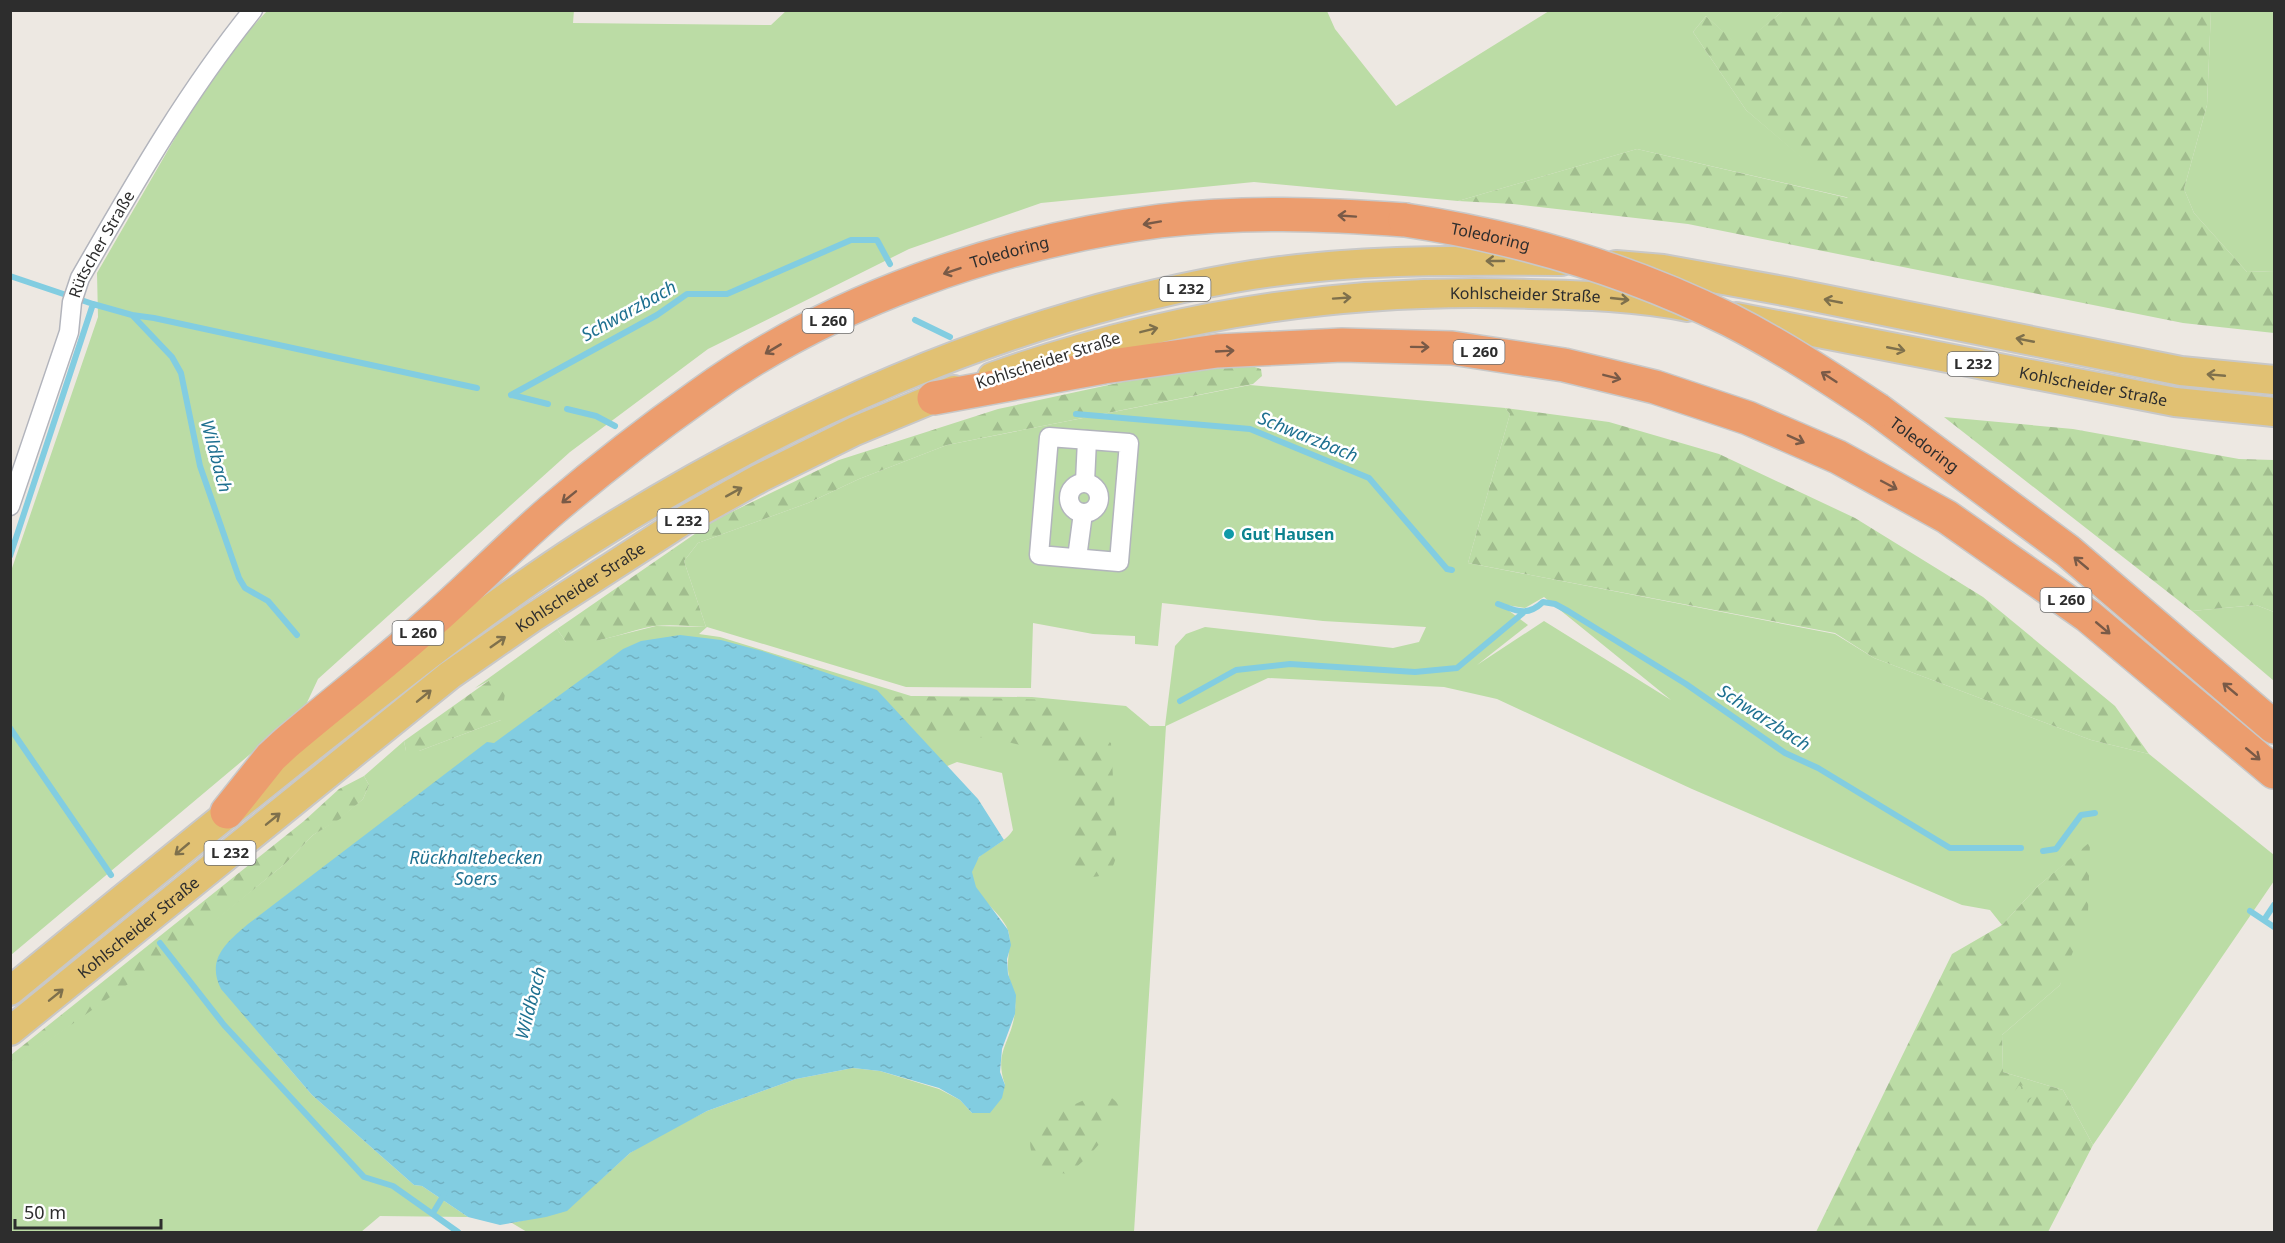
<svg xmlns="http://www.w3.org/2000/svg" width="2285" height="1243" font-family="'Noto Sans',sans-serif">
<defs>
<pattern id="forest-firs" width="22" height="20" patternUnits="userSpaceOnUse" patternTransform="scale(1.5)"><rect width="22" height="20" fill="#bbdca5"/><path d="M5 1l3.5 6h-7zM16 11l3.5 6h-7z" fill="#a1bd8e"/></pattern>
<pattern id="park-crowns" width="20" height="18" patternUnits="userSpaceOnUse" patternTransform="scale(1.5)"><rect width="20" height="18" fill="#bbdca5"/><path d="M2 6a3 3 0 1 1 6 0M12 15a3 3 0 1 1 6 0" fill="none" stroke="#a1bd8e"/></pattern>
<pattern id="water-ripples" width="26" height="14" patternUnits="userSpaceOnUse" patternTransform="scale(1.5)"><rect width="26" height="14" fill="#82cde1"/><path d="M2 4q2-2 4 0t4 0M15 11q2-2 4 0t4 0" fill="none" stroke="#71b0c1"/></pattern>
</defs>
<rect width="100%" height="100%" fill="#ede8e2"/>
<path fill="#bbdca5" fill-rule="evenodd" d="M574,10l-1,13 198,2 16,-15 540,1 8,18 61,77 153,-95h234l-44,36 -33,-31 -13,16 53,78 104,88 -213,-49 -179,52 -204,-19 -213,21 -132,46 -201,100 -138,103 -252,227 -14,30 -293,246v-384l87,-254 -1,-44 89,-154 56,-81 25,-27z
M2211,11h63v260l-27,1 -53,-59 -10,-24 23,-84z
M1250,385l255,23 5,6 -42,149 367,71 39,24 217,82 58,14 125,101v26l-181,264 -30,-55 -60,-18 -1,-37 58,-50 30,-142 -52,43 -36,39 -12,-15 -28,-5 -270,-116 -195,-90 -53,-12 -176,-9 -102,48 -32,506h-607l-15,-9 55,-13 63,-57 22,-14 55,-28 89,-32 57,-11 27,3 59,18 21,11 12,13 33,-28c-12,-35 8,-44 10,-75 2,-15 -6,-25 -7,-40 -1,-12 3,-23 1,-36 -4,-22 -40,-37 -37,-63 3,-21 31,-24 41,-41l-11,-57 -45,-11 -687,284 42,49 102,90 8,1 46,31 -88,-1 -19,16h-350l-1,-164 195,-140 81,-65 27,-28 27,-17 23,-19 6,-14 -5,-9 40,-35 2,10h13l82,-31 -7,-42 -19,10 82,-59 9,13 34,-2 56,-14 50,1 -22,-66 14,-18 110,-40 51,-24 88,-34zM1544,597l127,103 -127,-79 -67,44 51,-40 -28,-21 25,4zM1162,603l161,18 103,6 -7,15 -26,6 -188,-21 -19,7 -11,12 -10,80h-15l-24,-20 -94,-9 -121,-1 -191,-59 -21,-3 8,-7 199,60 125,1 2,-65 60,11 42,2v8l23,2z
M2256,605l18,7v69l-82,-70z"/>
<path fill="url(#forest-firs)" d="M1783,11h428l-4,94 -23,84 10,24 53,59 27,-1v62l-91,-10 -495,-99 -175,-20 -55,-3 179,-52 211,49 -102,-88 -53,-78 13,-16 33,30z
M1245,364l16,5 1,7 -9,8 -306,61 -88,34 -51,24 -110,40 -14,18 22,66c-17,-1 -35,-3 -52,-1 -29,5 -57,20 -88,16l-9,-13 158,-109 124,-60 159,-51 152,-33z
M1505,408l104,14 110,32 136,64 128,79 132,109 34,48 -58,-14 -217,-82 -39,-25 -367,-70 42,-149z
M1944,417l129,12 166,30 35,1v152l-18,-7 -64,6z
M494,677l12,10 -5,33 -82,31h-13l-2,-10z
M907,696l145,4 12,16 47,27 6,105c-2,26 -12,31 -37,28l-8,-18 -1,-66 -20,-32 -22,-13 -38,-9 -61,-3 -32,7 -37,-43z
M364,776l5,9 -6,14 -23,20 -27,16 -27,28 -81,66 -194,139v-13l293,-234 35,-32z
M2090,842l-2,71 -28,72 -58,50 1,37 60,18 30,55 -45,87h-232l136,-278 50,-29 36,-39z
M1105,1092l16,14c-9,27 -30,50 -53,68l-14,-2 -17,-7c-3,-8 -9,-17 -6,-26 5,-20 56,-41 74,-47z"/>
<path fill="url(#park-crowns)" d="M2019,1085l18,3 -13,22 -17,-8z"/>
<path fill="url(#water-ripples)" d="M680,635l41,5 41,11 115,39 101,109 26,41 -25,17 -7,15 4,15 32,43 3,15 -4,14 1,15 8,21 -1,19 -13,35 -2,23 5,13 -3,13 -12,15h-18l-12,-13 -21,-12 -59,-17 -27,-3 -57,11 -89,32 -77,42 -63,58 -21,6 -46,8 -32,-8 -46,-31 -8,-1 -102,-90 -91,-106c-15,-30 5,-46 27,-65l239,-182 7,1 129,-94 18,-8z"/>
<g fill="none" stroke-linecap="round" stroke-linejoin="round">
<path stroke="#82cde1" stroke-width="6" d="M10,276l83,28 -83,252
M93,304l39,11 40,42 9,16 19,93 39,112 6,10 23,13 29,34
M132,315l22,3 323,70
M915,320l35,17
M511,395l146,-80 30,-21h40l124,-54h26l13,24
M512,395l36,9
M567,409l29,7 19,10
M1076,414l174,15 119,49 78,91 5,1
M1498,604c19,7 29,13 45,-2l12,2 13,7 118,73 99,69 33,15 132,80h71
M1180,701l56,-31 54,-6 125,8 42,-4 66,-55
M10,728l101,147
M2043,851l13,-2 25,-34 14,-2
M2250,911l24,16
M2264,920l10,-15
M160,943l64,82 140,152 29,9 65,46
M433,1213l12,-20"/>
<g stroke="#b2b4bc" stroke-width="21">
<g id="street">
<path d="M1049,437l80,6 -10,119 -80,-7z"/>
<path d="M1085,482l2,-42"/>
<circle cx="1084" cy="498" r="15"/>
<path id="s1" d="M10,506l59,-174 3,-30 8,-24c53,-92 105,-184 173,-268"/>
<path d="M1077,558l6,-45"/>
</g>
</g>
<g stroke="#c8c8c8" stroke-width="32">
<g id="primary">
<path d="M1616,265l47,4 126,23 392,79 93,9"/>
<path id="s2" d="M1736,317l439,85 99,10"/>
<path id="s3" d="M992,377c176,-63 352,-90 538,-83 53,1 107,3 158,13"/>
<path d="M10,991c112,-92 224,-184 338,-273 76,-60 153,-120 235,-173 197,-126 419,-226 651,-267 108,-19 218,-18 327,-17"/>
<path id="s4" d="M10,1031l440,-356 82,-57 149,-96 79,-44 95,-47 99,-41"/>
</g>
</g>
<g stroke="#c8c8c8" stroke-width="36">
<g id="highway">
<path d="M934,398l170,-31 113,-16 125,-6 110,3 112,17 91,22 93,31 90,39 109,60 141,99 186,156"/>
<path id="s5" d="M1878,410l190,141 206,176"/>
<path id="s6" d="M227,812l44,-55 14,-13c46,-39 94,-76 139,-116 44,-38 84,-80 128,-118 47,-40 97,-79 148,-115 131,-95 300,-153 460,-174 82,-10 163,-7 245,-1"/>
</g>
</g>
<use href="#street" stroke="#fff" stroke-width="18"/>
<use href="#primary" stroke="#e1c173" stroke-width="28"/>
<use href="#highway" stroke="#ec9d6e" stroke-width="33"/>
<g stroke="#c8c8c8" stroke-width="36" stroke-linecap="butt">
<g id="highway-bridge">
<path id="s7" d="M1405,220c113,17 222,49 325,100 51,26 100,58 148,90"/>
</g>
</g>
<use href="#highway-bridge" stroke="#ec9d6e" stroke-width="33"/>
</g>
<defs><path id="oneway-shaft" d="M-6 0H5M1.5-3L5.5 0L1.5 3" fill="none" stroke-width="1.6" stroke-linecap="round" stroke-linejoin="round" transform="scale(1.5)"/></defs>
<g stroke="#795a47">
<use href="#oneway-shaft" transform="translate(1347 216) rotate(-176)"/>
<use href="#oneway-shaft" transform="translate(1152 223) rotate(170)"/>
<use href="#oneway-shaft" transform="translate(952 271) rotate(161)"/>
<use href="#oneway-shaft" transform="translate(1420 347) rotate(1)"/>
<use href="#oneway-shaft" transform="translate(773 349) rotate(149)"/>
<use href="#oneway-shaft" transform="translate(1225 351) rotate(-3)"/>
<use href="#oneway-shaft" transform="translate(1612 377) rotate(14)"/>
<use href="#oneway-shaft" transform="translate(1829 377) rotate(-147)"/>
<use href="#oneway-shaft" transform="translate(1796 439) rotate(24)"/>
<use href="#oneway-shaft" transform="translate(1889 485) rotate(28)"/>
<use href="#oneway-shaft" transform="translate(569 497) rotate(141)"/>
<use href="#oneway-shaft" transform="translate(2081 563) rotate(-140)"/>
<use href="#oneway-shaft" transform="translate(2103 628) rotate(40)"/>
<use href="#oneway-shaft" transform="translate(2230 689) rotate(-140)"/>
<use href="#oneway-shaft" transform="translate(2253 754) rotate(40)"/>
</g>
<g stroke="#7e704c">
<use href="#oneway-shaft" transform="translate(1495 261) rotate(180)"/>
<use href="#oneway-shaft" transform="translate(1342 298) rotate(-4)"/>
<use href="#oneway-shaft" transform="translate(1620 299) rotate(6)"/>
<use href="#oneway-shaft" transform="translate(1833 301) rotate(-169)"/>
<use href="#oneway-shaft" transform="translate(1149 330) rotate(-14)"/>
<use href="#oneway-shaft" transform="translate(2025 340) rotate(-169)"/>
<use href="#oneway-shaft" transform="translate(1896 349) rotate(11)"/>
<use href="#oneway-shaft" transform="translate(2216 375) rotate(-175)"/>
<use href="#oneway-shaft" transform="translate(734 492) rotate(-29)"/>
<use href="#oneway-shaft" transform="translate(498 642) rotate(-35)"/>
<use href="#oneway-shaft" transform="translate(424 696) rotate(-39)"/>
<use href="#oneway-shaft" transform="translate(273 819) rotate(-39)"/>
<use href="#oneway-shaft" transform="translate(182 849) rotate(140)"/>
<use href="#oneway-shaft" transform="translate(56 995) rotate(-39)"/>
</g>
<circle fill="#0f9aa8" stroke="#fff" stroke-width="2" cx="1229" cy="534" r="6"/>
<g text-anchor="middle" stroke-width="5" stroke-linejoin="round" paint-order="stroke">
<g fill="#fff" stroke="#6c6c6c" stroke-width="1.5">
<rect x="1159.5" y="277" width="51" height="24" rx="4.5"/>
<rect x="802.5" y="309" width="51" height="24" rx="4.5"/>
<rect x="1453.5" y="340" width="51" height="24" rx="4.5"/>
<rect x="1947.5" y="352" width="51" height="24" rx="4.5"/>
<rect x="657.5" y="509" width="51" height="24" rx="4.5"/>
<rect x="2040.5" y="588" width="51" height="24" rx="4.5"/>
<rect x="392.5" y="621" width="51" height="24" rx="4.5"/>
<rect x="204.5" y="841" width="51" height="24" rx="4.5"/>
</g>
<g font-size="15" font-weight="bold" fill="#2d2d2d">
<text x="1185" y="294">L 232</text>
<text x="828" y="326">L 260</text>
<text x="1479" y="357">L 260</text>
<text x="1973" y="369">L 232</text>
<text x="683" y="526">L 232</text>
<text x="2066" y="605">L 260</text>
<text x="418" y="638">L 260</text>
<text x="230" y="858">L 232</text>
</g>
<g font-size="16" fill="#2d2d2d" stroke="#fff">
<text dy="6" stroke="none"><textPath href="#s7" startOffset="87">Toledoring</textPath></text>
<text dy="6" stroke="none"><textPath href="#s1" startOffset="279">Rütscher Straße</textPath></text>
<text dy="6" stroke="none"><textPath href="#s6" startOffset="975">Toledoring</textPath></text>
<text dy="6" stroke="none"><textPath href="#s3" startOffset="543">Kohlscheider Straße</textPath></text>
<text transform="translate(1048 360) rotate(-18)" y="6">Kohlscheider Straße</text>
<text dy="6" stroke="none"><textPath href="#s2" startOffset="364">Kohlscheider Straße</textPath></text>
<text dy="6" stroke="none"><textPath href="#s5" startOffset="58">Toledoring</textPath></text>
<text dy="6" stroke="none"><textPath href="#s4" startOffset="723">Kohlscheider Straße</textPath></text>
<text dy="6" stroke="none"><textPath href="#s4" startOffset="165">Kohlscheider Straße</textPath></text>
</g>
<g font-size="16" font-weight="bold" fill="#0d838f" stroke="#fff" text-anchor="start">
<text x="1241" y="540">Gut Hausen</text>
</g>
<g font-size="18" font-style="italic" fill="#1e7090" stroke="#fff">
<text transform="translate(629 311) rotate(-29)" y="6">Schwarzbach</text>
<text transform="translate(1308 437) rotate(22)" y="6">Schwarzbach</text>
<text transform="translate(216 456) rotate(75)" y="6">Wildbach</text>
<text transform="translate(1764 718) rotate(33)" y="6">Schwarzbach</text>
<text x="476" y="864">Rückhaltebecken<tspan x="476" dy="21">Soers</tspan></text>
<text transform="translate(531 1003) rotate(-75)" y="6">Wildbach</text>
</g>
</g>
<rect width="2285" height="1243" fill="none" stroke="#2d2d2d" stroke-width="24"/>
<path d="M15 1219v9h146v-9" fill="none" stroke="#2d2d2d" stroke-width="3"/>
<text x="24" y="1219" font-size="18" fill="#2d2d2d" stroke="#ffffff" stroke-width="4.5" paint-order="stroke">50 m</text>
</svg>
